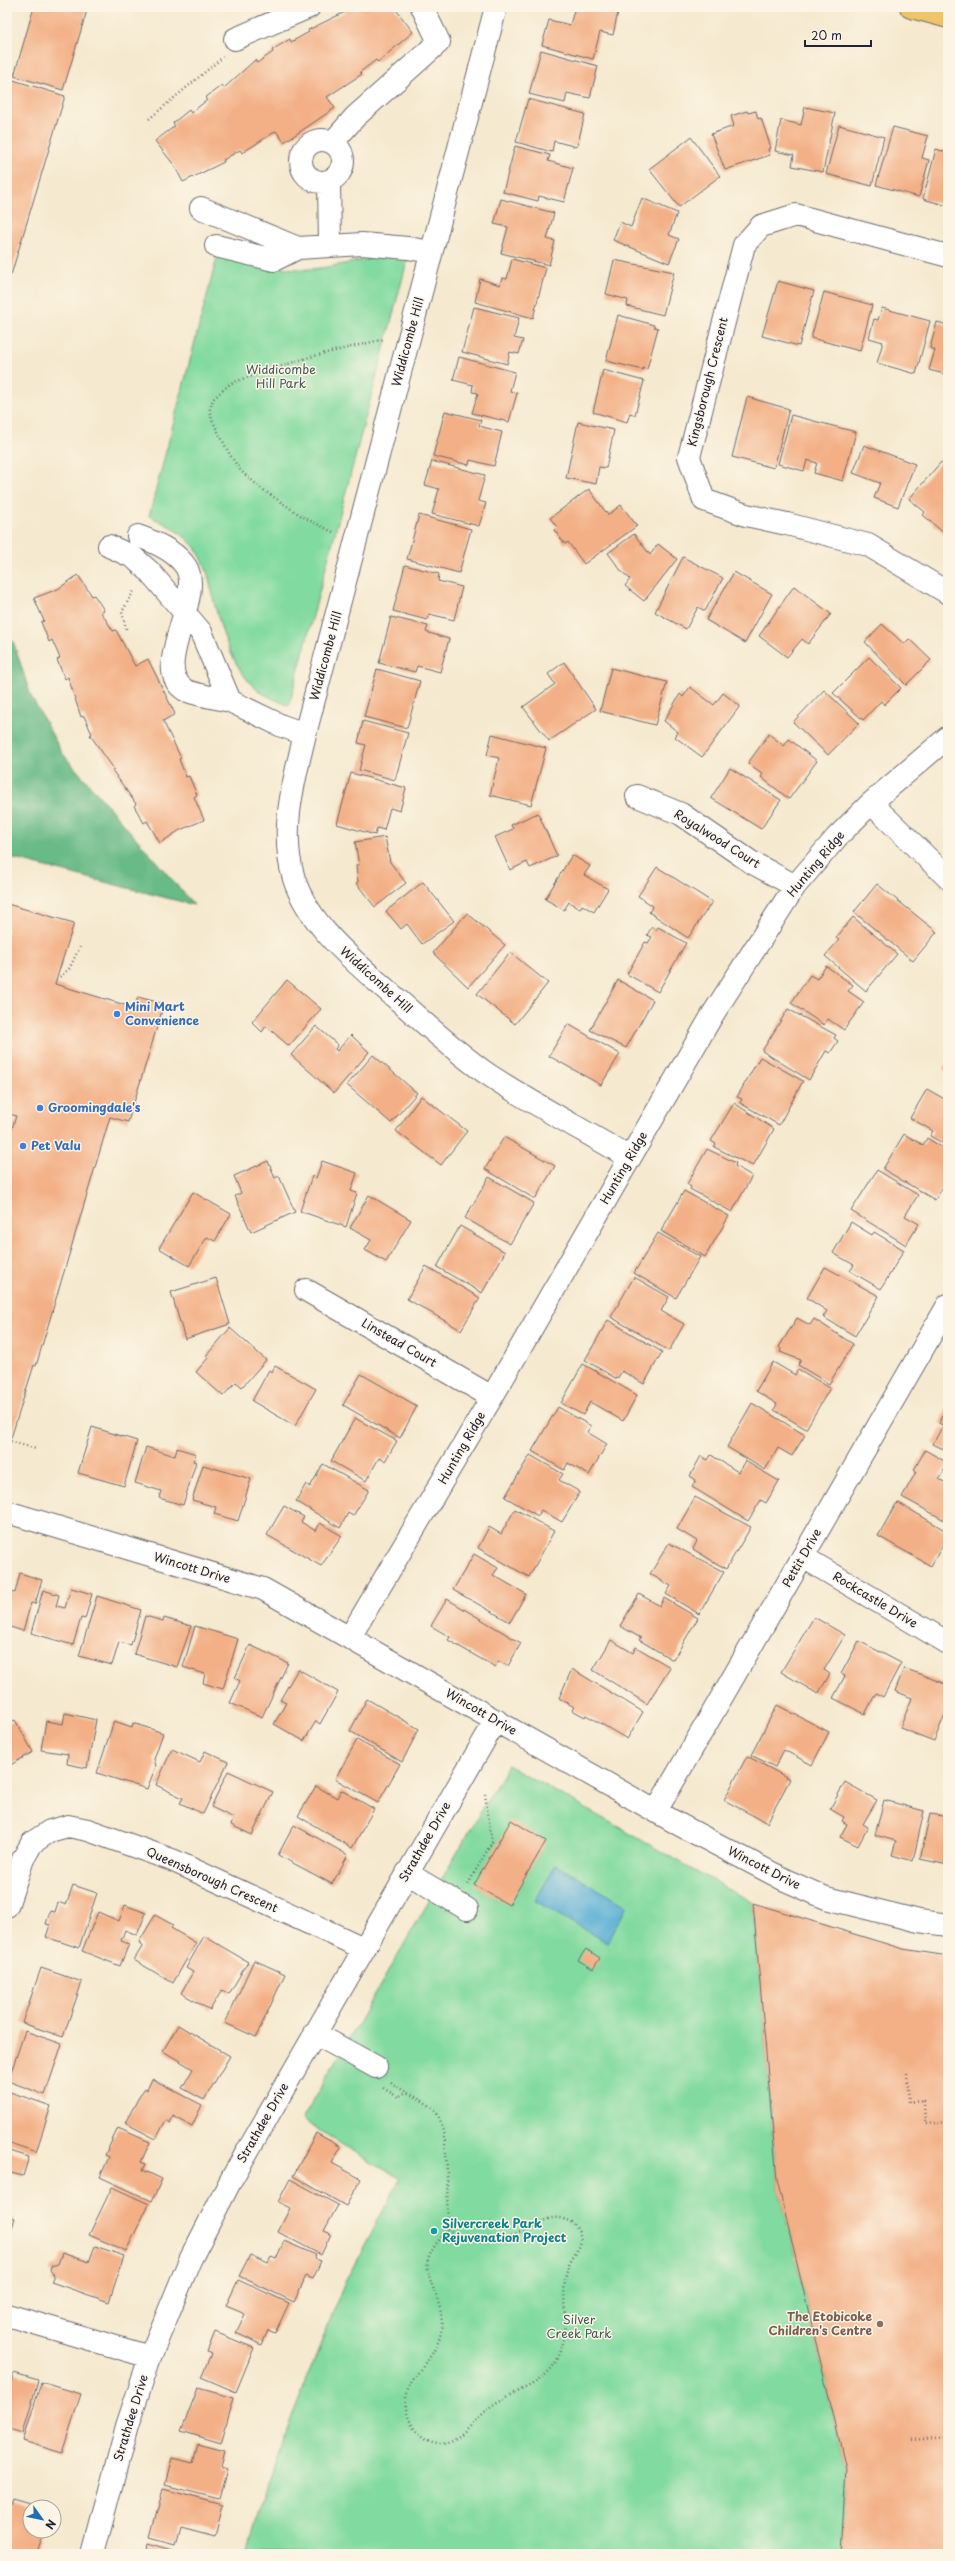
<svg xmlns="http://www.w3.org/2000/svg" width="955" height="2561" font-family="'Playpen Sans',sans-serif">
<rect width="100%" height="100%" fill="#fcf5e5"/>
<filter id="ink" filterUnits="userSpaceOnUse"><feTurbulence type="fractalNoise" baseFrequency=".025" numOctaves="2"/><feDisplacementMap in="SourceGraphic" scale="8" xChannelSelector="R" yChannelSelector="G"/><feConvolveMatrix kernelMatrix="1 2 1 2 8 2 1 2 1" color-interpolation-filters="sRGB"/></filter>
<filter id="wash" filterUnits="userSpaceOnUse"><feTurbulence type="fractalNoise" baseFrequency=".012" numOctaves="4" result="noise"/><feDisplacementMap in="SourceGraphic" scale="16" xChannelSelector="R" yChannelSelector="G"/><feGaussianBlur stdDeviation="0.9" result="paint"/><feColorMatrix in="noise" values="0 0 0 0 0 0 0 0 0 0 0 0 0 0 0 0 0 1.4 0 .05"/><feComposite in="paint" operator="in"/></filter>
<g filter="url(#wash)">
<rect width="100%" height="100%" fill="#f5e9cf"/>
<path fill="#81da9f" stroke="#527e6d" d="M219,250c30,9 61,21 93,19 32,-3 64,-14 97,-15l-120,452c-12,-6 -28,-11 -37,-21 -22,-24 -32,-57 -39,-88 -4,-20 -8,-40 -23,-55 -12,-12 -26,-19 -41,-26z
M508,1765l245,138 24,277 69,288 -5,86h-593l17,-69 80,-203 55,-103 -98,-59z"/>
<path fill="#68ba86" stroke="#456e60" d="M7,637l6,4 18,55 31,57 132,152 -187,-48z"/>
<path fill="#58afd5" stroke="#3d6888" d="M556,1865l71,41 -20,37 -72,-42z"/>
<g id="blocks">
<path fill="#f3b086" d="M34,7h54l-25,83 -49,-14z
M348,7h46l19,25 -35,30 -2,-2 -16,12 2,2 -35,23 8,11 -31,21 -20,13 -8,-11 -34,22 -2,-3 -17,10 1,2 -41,20 -9,-17 -19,-24 20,-15 -2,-3 16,-13 2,3 16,-13 -2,-2 17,-13 2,3 31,-28 2,3 16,-11 -1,-2 18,-11 1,3 18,-10 -1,-2 37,-18 -1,-2z
M575,7h32v2l11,3 -5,23 -13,-3 -7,27 -51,-14 7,-25 21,5z
M541,50l57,16 -8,32 -23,-5 -2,10 -36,-9z
M13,80l52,16 -54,179 -4,-1v-173z
M528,99l57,15 -8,33 -23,-6 -2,11 -36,-10z
M805,107l30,6 -12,59 -31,-6 2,-11 -19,-4 6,-31 20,5z
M747,111l1,2 8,-2 2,8 3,-1 10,30 -3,1 2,6 -45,15 -14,-36 23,-8 -3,-10z
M839,125l45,12 -12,49 -46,-12z
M893,127l35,9 -6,22 7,2 -10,37 -43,-12z
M691,137l29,39 -41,31 -30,-38z
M515,146l35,9 -2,6 25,7 -9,34 -25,-6 -1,5 -35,-9z
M936,149l12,4v53l-25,-7z
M642,198l35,15 -8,22 10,4 -10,24 -56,-23 7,-18 11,5z
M501,199l53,14 -7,26 8,2 -6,24 -48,-12 7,-26 -14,-3z
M512,259l34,9 -13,50 -58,-16 5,-23 20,6 2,-7 5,1z
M614,260l60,12 -11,43 -36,-9 1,-6 -22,-6z
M778,281l36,10 -15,55 -37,-10z
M824,292l48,13 -12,46 -49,-13z
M474,307l45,11 -5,20 9,2 -4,14 -9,-2 -3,12 -45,-12z
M882,308l48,13 -14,53 -39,-11 6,-21 -14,-4 5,-19 4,1z
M618,315l36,10v2l4,1 -11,41 -4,-1v2l-37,-9z
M937,322l11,3v50l-19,-5 6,-20 -5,-2z
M459,357l56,15 -5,19 7,2 -8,29 -37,-9 6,-20 -6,-1 1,-7 -20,-5z
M603,370l41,11 -9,34 -5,-2 -3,9 -34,-10z
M747,397l42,12 -15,59 -42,-11z
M445,411l36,9 -2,6 23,6 -8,34 -24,-6 -1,5 -36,-9z
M791,415l65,17 -13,49 -29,-8 3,-10 -10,-3 -3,11 -26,-7z
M578,422l36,8 -8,38 -7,-1 -3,17 -30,-6z
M864,445l51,19 -17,43 -24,-9 6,-15 -27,-10z
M432,461l53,14 -7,26 8,2 -7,23 -47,-12 7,-25 -14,-4z
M941,462l7,6v64l-3,2 -22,-19 2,-3 -16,-13z
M589,489l19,26 13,-10 16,21 -53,38 -16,-22 -3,2 -11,-14 3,-3 -7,-9z
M419,515l52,14 -12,44 -52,-14z
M634,534l16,21 8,-11 19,15 -33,42 -19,-15 5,-7 -8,-7 -14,-19z
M683,557l40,21 -18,33 -7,-4 -12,22 -31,-17z
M405,565l34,9 -1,7 24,6 -8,33 -25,-6 -2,6 -34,-9z
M734,572l38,22 -27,49 -39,-23z
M78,575l14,21 2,-1 10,15 -3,2 12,19 3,-1 19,36 13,-7 27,55 -12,7 18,37 -2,1 7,18 3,-1 8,19 -3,2 10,23 -24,10 -20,13 -13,-22 -3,2 -10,-17 2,-2 -24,-34 2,-1 -24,-34 2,-1 -8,-18 -3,1 -13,-40 -3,2 -8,-19 3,-2 -8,-18 -3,2 -8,-20 3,-1 -10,-23 24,-9z
M794,586l37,28 -23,30 -6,-5 -15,18 -28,-21z
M391,617l37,9 -2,6 23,7 -9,33 -23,-6 -2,6 -36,-9z
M882,624l22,20 5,-5 22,21 -25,25 -41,-43z
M869,657l32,31 -17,17 -3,-4 -18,19 -30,-27z
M564,662l32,47 -47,32 -26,-34 32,-23 -7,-10z
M611,668l56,14 -12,43 -55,-14z
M377,669l43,12 -13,47 -43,-11z
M690,687l24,18 9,-12 17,13 -38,51 -27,-20 3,-5 -14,-11 16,-27 3,3z
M824,690l35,33 -31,32 -35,-33z
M363,721l45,12 -13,47 -36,-10 7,-25 -8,-2z
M492,734l54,14 -15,57 -41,-10 9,-37 -12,-3z
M769,734l15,12 5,-7 28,22 -28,38 -28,-22 2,-3 -15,-11z
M730,768l51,32 -20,29 -50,-31z
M351,773l55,15 -6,23 -10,-3 -6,22 -7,-2 -2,7 -38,-11z
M538,813l19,43 -27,12 -3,-6 -17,8 -15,-33 18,-8 -2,-4z
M385,837l5,25 16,21 -31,24 -19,-24 2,-1 -2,-17h3l-4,-23z
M572,855l18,11 -6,9 24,14 -14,23 -12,-7 -2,4 -11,-7 -5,8 -19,-11z
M657,867l55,35 -24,36 -39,-26 4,-6 -15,-10z
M423,882l31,39 -32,23 -15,-20 -6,5 -15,-18z
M877,884l60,48 -24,29 -59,-49z
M7,904l67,19 -19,61 80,24 3,-11 26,7 -36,118 -18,-5 -74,249 -2,-1 -23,73 -4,-1v-292l9,-29 -9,-3z
M467,913l38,32 -37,42 -35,-34z
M853,917l44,37 -31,37 -41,-35 14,-16 -3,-2z
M652,927l4,3 2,-3 28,16 -28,49 -31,-18 18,-32 3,1 4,-6 -5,-2z
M510,952l38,31 -33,41 -38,-30z
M826,966l27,19 -5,6 16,11 -20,28 -16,-11 -4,6 -33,-22 19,-28 7,4z
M287,980l34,29 -32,37 -23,-20 -4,6 -10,-10z
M618,980l35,20 -27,48 -36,-18z
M788,1009l48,26 -2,3 4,3 -8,12 -4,-2 -17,29 -47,-29z
M568,1024l52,30 -19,31 -52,-29z
M316,1026l22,19 -3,4 2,2 14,-16 18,17 -35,41 -43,-38z
M373,1055l44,38 -26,30 -44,-38z
M760,1057l43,24 -24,44 -39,-22 2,-4 -5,-2z
M948,1061v11l-5,-3z
M927,1089l21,12v45l-18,-10 3,-5 -23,-13z
M421,1096l46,35 -26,34 -45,-34z
M734,1103l40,26 -21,37 -39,-19 2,-3 -5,-3z
M904,1134l19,11 4,-7 21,13v28l-13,21 -52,-31z
M504,1137l51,29 -20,33 -50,-30z
M707,1149l29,14 -1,3 17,10 -20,36 -42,-23 1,-2 -4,-3z
M268,1161l7,17 4,-2 16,36 -44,20 -16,-36 6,-3 -7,-17z
M322,1161l35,12 -6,18 6,2 -11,34 -46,-16 12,-35 4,2z
M877,1170l41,25 -13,21 14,8 -13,21 -55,-34z
M489,1177l45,26 -24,41 -45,-26z
M684,1191l45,25 -24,41 -44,-26z
M193,1192l38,22 -16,27 -8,-4 -18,29 -30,-18z
M369,1195l42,25 -25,42 -21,-12 6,-10 -21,-12z
M851,1222l21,13 2,-3 30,18 -23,39 -31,-18 4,-6 -21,-12z
M460,1226l45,26 -23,41 -45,-26z
M658,1233l42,24 -24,41 -42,-25z
M426,1266l54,32 -19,32 -54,-31z
M825,1267l54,29 -24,40 -32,-19 4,-6 -20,-13z
M634,1277l35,20 -8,14 23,13 -15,27 -58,-34z
M216,1278l14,46 -45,15 -14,-47z
M797,1318l13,7 4,-6 39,25 -24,40 -31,-19 3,-5 -21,-8 1,-3 -2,-2z
M608,1320l54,32 -18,32 -22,-13 -5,8 -32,-19z
M230,1328l36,32 -24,27 -6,-5 -13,14 -27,-24 12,-14 -2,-2z
M773,1362l22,13 3,-6 32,19 -24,41 -32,-19 3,-6 -21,-13z
M583,1364l54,31 -14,26 -33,-19 -7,13 -22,-12z
M275,1366l41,23 -21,37 -43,-25 17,-31 3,2z
M361,1374l56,32 -17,32 -57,-33z
M752,1403l53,32 -13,21 -14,-8 -13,22 -38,-23z
M558,1407l33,19 -4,6 20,12 -18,31 -21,-12 -4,7 -32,-19z
M948,1407v21l-9,-5z
M355,1418l42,23 -12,20 -6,-3 -13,23 -35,-20z
M92,1427l45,14 -13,45 -46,-13z
M942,1427l6,3 -1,21 -14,-7z
M146,1447l29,9 2,-8 19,6 -3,7 3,1 -13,43 -24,-7 2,-7 -26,-8z
M925,1450l23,13 -9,16 9,5v38l-46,-25 14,-25 -2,-2z
M530,1455l33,19 -4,6 21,12 -18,30 -21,-12 -3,6 -33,-19z
M711,1455l27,17 7,-11 34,20 -13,22 -5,-3 -13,21 -56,-34 4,-7 -6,-4 11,-20 7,4z
M323,1464l46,26 -16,26 -5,-3 -8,15 -44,-27 10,-17 4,3z
M203,1465l48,14 -13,42 -24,-7 2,-7 -24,-7z
M695,1497l56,30 -25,42 -33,-20 4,-8 -20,-12z
M899,1503l49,29v4l-17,30 -53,-30 18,-32z
M284,1506l20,11 -3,5 15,9 4,-8 22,13 -21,30 -54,-31z
M515,1509l39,22 -25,46 -51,-29 11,-21 12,7z
M669,1543l55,29 -25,42 -33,-20 5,-8 -21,-12z
M474,1554l24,14 -5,7 33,19 -16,28 -57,-32z
M20,1573l22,7 -7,24 -4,-1 -8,28 -16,-5v-35l8,2z
M71,1588l21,6 -7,25 -4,-1 -8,27 -42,-12 12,-43 16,5 -3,11 9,2z
M639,1594l21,12 4,-8 34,20 -25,42 -34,-20 2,-2 -21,-12z
M97,1596l44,14 -10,35 -12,-3 -7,23 -33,-9z
M447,1599l74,44 -13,23 -10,-5 -3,6 -47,-27 2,-3 -19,-11z
M145,1616l18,5 1,-3 27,8 -14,41 -43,-13z
M814,1617l31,18 -21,35 6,4 -12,20 -37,-22z
M195,1626l43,13 -15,50 -20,-6 2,-9 -22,-7z
M611,1640l22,13 3,-6 34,20 -23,37 -54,-34z
M859,1641l42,22 -18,34 -7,-4 -11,21 -32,-16 12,-22 -4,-2z
M250,1645l38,18 -26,54 -32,-14 10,-22 -5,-3z
M904,1668l44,17v22l-14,34 -34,-13 12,-30 -17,-7z
M298,1669l40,23 -18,32 -4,-3 -12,20 -30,-17 12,-21 -6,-3z
M572,1669l71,43 -16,27 -41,-24 -1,2 -13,-7 2,-3 -15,-9z
M367,1699l52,30 -17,33 -52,-31z
M777,1705l52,27 -17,33 -28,-15 -9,17 -24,-12z
M65,1713l31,7 -9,48 -20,-4 1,-10 -27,-4 5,-29 17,3z
M15,1720l18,32 -26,15v-43z
M114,1721l18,6 1,-4 30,10 -9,26 2,7 -9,23 -50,-16z
M357,1740l43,24 -22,39 -43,-24z
M172,1749l28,13 5,-11 23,11 -25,52 -23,-11 3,-5 -27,-13z
M747,1756l43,23 -23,44 -43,-23z
M228,1771l45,21 -21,43 -21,-10 3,-7 -23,-11z
M845,1782l32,18 -14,24 5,3 -10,19 -18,-9 7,-13 -5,-3 2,-4 -14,-8z
M316,1786l21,12 4,-8 33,19 -22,39 -54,-32z
M884,1800l40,11 -11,50 -21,-6 4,-14 -21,-6z
M930,1814l18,3v48l-28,-6z
M511,1820l35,21 -37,64 -35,-20z
M294,1825l54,30 -16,29 -54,-29z
M73,1885l24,8 -18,55 -33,-11 4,-12 -4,-1 4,-13 5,1 3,-10 8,3z
M753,1903l150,46 45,7v598h-107l5,-86 -69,-288z
M125,1905l21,8 -9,22 -12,-5 -4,11 8,3 -9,22 -38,-15 16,-39 21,9z
M155,1915l18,10 -2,3 25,15 -23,40 -39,-23 8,-13 -3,-5z
M204,1936l44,26 -19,32 -7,-4 -12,20 -29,-17 12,-21 -7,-4z
M586,1949l14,9 -7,11 -15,-9z
M254,1960l31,14 -29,63 -31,-14z
M41,1968l41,14 -19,55 -41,-14z
M178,2025l52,31 -26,44 -22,-12 11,-19 -30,-18z
M25,2031l37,13 -17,51 -37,-14z
M152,2079l50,26 -10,21 -19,-10 -3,7 -4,-3 -10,19 -31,-16 14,-26 6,-8 2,1z
M7,2091l44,15 -15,46 -29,-10z
M118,2128l32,14 -9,20 5,2 -3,6 19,9 -10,22 -52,-24 9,-20 -4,-2z
M316,2133l25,14 -9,16 29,16 -15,27 -53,-30z
M7,2150l22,7 -6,19 -12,-3 -4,12z
M290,2179l48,26 -14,26 7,3 -10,21 -43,-23 12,-24 -12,-6z
M112,2187l37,17 -23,47 -37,-16z
M7,2216l8,2 -8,26z
M284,2241l32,14 -2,3 7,3 -8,18 -7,-3 -12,26 -55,-26 11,-21 18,8 3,-6 5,2z
M95,2246l29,10 -15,46 -58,-20 3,-7 -4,-5 1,-4 7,-2 4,-11 27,9z
M238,2280l51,23 -14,30 -7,-3 -6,15 -26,-12 9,-19 -19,-8z
M215,2332l39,16 -18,44 -35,-15 10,-23 -4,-2z
M14,2373l24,7 -15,53 -16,-5v-35z
M41,2382l40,12 -19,59 -39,-12z
M198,2388l36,10 -13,45 -40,-12z
M198,2444l27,7 -4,16 6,2 -8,30 -54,-14 7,-27 21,5z
M163,2489l60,16 -8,30 -34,-9 -5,19 -26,-7z
M12,2499l28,8h-10v24h13l-7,23h-29v-38z
M148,2544l35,10h-37z"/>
</g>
</g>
<g filter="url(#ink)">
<use href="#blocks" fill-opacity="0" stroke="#6c686f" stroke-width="1"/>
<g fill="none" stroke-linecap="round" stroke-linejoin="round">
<g stroke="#6c686f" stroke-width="24">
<path id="minor" d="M496,7l-191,727c-11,47 -26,97 -11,145 14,43 55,78 88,107 34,29 67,61 104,87 46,31 96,56 144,85
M235,39l74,-32
M301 161a21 21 0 1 1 42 0a21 21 0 1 1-42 0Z
M333,142l22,-25 84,-75 -17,-35
M329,182l1,63
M201,208l97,40 64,-4 46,4 23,4
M216,246l58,14 24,-12
M948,256l-152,-41 -35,11 -17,19 -55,212 15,43 42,15 41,9 81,21 80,48
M138,536c17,6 38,15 48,31 19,31 -37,101 -1,123 10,5 33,8 45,11
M109,546l24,11 16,14 52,61 29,69 52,25 23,8
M637,796l44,18 70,48 44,24
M871,803l77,75
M306,1290l186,107
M7,1512l256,77 417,236 105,55 41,18 93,23 29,4
M803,1557l145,86
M350,1637l142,-240 221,-383 82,-128 42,-49 34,-34 77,-66
M656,1811l292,-506
M407,1873l60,36
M7,1906l16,-47 9,-16 18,-12 18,-5 20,4 84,30 191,88
M314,2033l62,34
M7,2315l143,42
M93,2554l34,-128 23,-69 40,-97 42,-82 264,-458"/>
</g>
<g stroke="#6c686f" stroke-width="24">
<path id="major" d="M911,7l37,10"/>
</g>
<path stroke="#6c686f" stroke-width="2.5" stroke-dasharray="1 3" stroke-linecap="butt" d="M149,119l74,-62
M333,532l-30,-15 -41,-28 -21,-18 -11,-16 -18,-35 -2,-11 3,-10 18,-16 75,-25 78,-19
M126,629l-4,-17 13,-23
M60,977l9,-8 11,-22
M7,1440l29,9
M468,1884l24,-42 -7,-48
M907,2073l2,29 15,-1 1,23 23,-2
M391,2082c13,11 32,16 44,29 16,18 11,92 13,118 8,5 16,11 25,12 14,3 36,-4 49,-9 22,-8 26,-22 51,-9 18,23 -1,28 -6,48 -8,28 5,57 -9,87 -16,31 -48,32 -72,52 -12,10 -21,26 -36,32 -28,11 -50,-26 -43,-49 4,-17 21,-30 29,-46 19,-39 -16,-66 -7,-90 4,-11 12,-19 19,-28
M383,2088l15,9 8,-5
M911,2440l37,-3"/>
<use href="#minor" stroke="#fff" stroke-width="22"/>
<use href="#major" stroke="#f0c469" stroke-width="22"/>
</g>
</g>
<g fill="#3f7fe0" stroke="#fcf5e5" stroke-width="1.5">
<circle cx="117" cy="1014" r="4"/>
<circle cx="40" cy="1108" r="4"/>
<circle cx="23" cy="1146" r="4"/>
</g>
<circle fill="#0f9aa8" stroke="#fcf5e5" stroke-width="1.5" cx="434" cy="2231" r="4"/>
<circle fill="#8d6e63" stroke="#fcf5e5" stroke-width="1.5" cx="880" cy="2324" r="4"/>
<g text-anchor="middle" stroke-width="3" stroke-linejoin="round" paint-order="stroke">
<g font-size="12" fill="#22223b" stroke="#fcf5e5">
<text transform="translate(408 342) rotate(-75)" y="4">Widdicombe Hill</text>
<text transform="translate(708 382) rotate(-76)" y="4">Kingsborough Crescent</text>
<text transform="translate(326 656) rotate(-75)" y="4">Widdicombe Hill</text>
<text transform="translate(717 839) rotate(32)" y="4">Royalwood Court</text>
<text transform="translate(816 864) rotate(-50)" y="4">Hunting Ridge</text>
<text transform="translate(376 980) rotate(42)" y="4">Widdicombe Hill</text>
<text transform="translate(624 1168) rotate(-60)" y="4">Hunting Ridge</text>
<text transform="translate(399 1343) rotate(30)" y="4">Linstead Court</text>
<text transform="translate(462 1448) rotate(-60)" y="4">Hunting Ridge</text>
<text transform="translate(802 1558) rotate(-60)" y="4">Pettit Drive</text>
<text transform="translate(192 1568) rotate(17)" y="4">Wincott Drive</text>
<text transform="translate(875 1600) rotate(31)" y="4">Rockcastle Drive</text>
<text transform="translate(481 1712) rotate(30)" y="4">Wincott Drive</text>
<text transform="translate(425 1842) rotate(-60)" y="4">Strathdee Drive</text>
<text transform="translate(764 1868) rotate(27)" y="4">Wincott Drive</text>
<text transform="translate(212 1880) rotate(24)" y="4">Queensborough Crescent</text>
<text transform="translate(263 2123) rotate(-60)" y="4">Strathdee Drive</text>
<text transform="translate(131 2418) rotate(-73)" y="4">Strathdee Drive</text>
</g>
<g font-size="12" fill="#3e5959" stroke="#fcf5e5">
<text x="281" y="374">Widdicombe<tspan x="281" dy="14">Hill Park</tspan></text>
<text x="579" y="2324">Silver<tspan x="579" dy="14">Creek Park</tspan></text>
</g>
<g font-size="12" font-weight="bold" fill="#366cbe" stroke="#fcf5e5" text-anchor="start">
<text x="125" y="1011">Mini Mart<tspan x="125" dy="14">Convenience</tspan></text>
<text x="48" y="1112">Groomingdale's</text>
<text x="31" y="1150">Pet Valu</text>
</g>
<g font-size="12" font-weight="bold" fill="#0d838f" stroke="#fcf5e5" text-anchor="start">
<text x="442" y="2228">Silvercreek Park<tspan x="442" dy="14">Rejuvenation Project</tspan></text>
</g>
<g font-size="12" font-weight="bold" fill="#785e54" stroke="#fcf5e5" text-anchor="end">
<text x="872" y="2321">The Etobicoke<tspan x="872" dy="14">Children's Centre</tspan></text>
</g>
</g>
<rect width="955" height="2561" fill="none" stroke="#fcf5e5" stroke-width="24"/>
<g transform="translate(42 2519) rotate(123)"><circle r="19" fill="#fcf5e5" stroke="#a5a1a1"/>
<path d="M0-3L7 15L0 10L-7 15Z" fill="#1f6fb2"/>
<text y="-6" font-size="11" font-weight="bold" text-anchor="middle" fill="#22223b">N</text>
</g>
<path d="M805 40v6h66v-6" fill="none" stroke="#22223b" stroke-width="2"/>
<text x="811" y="40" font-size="12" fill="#22223b" stroke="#fcf5e5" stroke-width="3" paint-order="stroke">20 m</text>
</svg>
